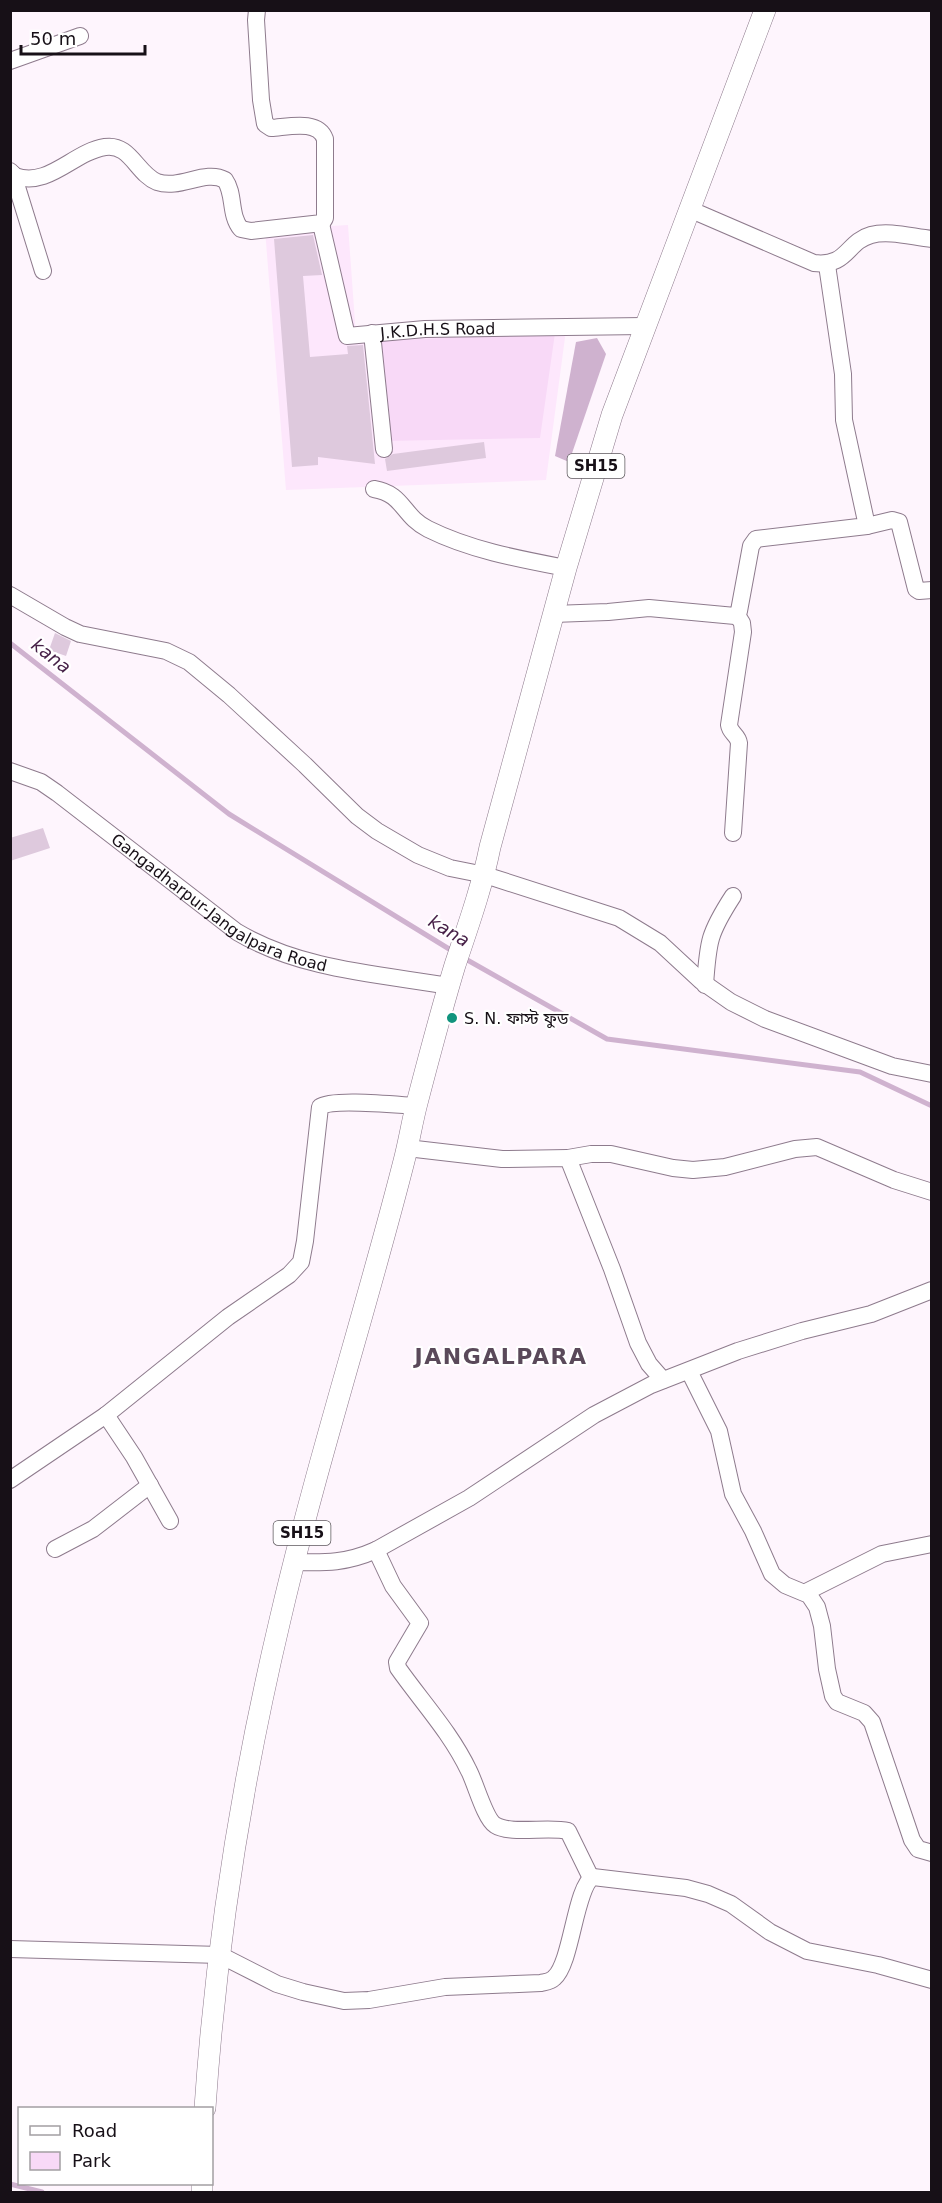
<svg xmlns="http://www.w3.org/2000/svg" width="942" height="2203" font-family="'DejaVu Sans','Noto Sans Bengali',sans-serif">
<rect width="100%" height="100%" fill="#fef5fd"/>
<path fill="#fde7fc" d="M348,225l8,111 210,-6 -20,150 -260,10 -21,-260z"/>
<path fill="#f8d9f7" d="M555,333l-15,105 -154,3 -9,-100z"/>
<path fill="#cfb2cf" d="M597,338l9,16 -37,108 -14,-6 21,-114z"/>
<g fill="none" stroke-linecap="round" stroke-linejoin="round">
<path stroke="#cfb2cf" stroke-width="5" d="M10,643l219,171 225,138
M462,957l145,82 253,33 72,34
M10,2184l32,8"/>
</g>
<path fill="#dec9dd" d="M313,235l9,40 -19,1 7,81 38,-3 -1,-8 16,-1 12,119 -57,-7v8l-26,2 -18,-228z
M484,442l2,16 -99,13 -2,-12 8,-5z
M55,633l16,8 -5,15 -17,-6z
M43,828l7,20 -40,13v-23z"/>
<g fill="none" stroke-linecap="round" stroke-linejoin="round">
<g stroke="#8e7b8d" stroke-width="18">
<g id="minor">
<path d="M10,61l70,-25"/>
<path d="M10,171l5,5c34,12 58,-24 90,-29 25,-4 32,27 52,35 23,8 48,-13 68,-2 10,14 4,35 16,49l10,2 71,-8 3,-5v-79c-7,-20 -37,-12 -54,-11l-6,-4 -4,-24 -5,-80 1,-10"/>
<path d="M13,174l30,97"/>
<path d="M689,209l125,54c34,4 32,-21 57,-28 18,-5 41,2 61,4"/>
<path id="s1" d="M321,224l26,112 78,-7 219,-3"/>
<path d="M372,333l12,116"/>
<path d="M374,489c30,5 28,27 54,40 42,21 91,30 138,39"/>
<path d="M867,526l25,-6 7,2 17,67 3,2 13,-1"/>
<path d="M10,595l55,32 15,7 86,17 23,11 40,33 76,70 52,51 20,15 41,24 32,13 35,7 134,43 41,25 41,38 30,21 34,17 127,47 40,8"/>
<path d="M553,614l55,-2 41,-4 86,8 4,-5 12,-65 5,-7 111,-13 -23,-106 -1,-46 -16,-109"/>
<path id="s2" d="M10,771l31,11 16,11 180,139c64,38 141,42 213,54"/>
<path d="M733,833l6,-90c-1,-8 -9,-10 -10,-18l14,-93 -1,-9 -5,-8"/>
<path d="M705,985c3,-44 4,-52 28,-89"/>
<path d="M407,1148l95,11 66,-1 44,111 26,74 11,21 14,16"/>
<path d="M568,1158l23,-4h20l62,14 20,2 32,-3 70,-18 22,-2 77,33 38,12"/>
<path d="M689,1371l30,60 14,63 20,37 19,43 13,11 24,10 8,12 5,19 5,43 6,27 4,6 27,11 8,9 40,118 6,9 14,4"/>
<path d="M106,1415l28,42 36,64"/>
<path d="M10,1480l96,-65 122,-98 61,-42 12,-13 4,-21 15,-134c12,-9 78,-2 96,-1"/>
<path d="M55,1549l38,-20 57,-44"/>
<path d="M376,1550l17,36 27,37 -23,39 1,6c24,34 53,65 71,103 6,11 16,48 26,54 15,10 54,1 73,6l23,47"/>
<path d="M295,1562c31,1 52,1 81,-12l93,-52 125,-83 57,-30 87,-34 64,-20 69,-17 61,-24"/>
<path d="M806,1592l76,-38 50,-10"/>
<path d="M10,1949l210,6 57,29 26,8 41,9 25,-1 76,-13 96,-4c4,-1 9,-1 13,-5 18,-15 21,-91 39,-101l93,11 22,6 23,10 39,28 37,19 71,14 54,15"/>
</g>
</g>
<g stroke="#8e7b8d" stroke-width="22">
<path id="major" d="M205,2108c11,-164 37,-328 75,-488 36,-155 85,-306 124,-459 5,-19 8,-39 13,-58 12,-46 24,-92 38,-138 13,-39 27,-78 35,-118l76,-279 46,-153 153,-405
M202,2192v-8"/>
</g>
<use href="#minor" stroke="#fff" stroke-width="16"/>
<use href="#major" stroke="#fff" stroke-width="21"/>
</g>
<circle fill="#11947e" stroke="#fff" stroke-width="2" cx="452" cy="1018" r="6"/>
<g text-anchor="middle" stroke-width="4.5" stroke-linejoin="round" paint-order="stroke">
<g fill="#fff" stroke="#5d585d" stroke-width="1.5">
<rect x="567.5" y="454" width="57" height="24" rx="4.5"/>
<rect x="273.5" y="1521" width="57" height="24" rx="4.5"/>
</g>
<g font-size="15" font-weight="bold" fill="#171017">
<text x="596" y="471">SH15</text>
<text x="302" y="1538">SH15</text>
</g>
<g font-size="16" fill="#171017" stroke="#fff">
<text dy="6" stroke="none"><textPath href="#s1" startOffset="206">J.K.D.H.S Road</textPath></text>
<text dy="6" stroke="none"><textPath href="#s2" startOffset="250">Gangadharpur-Jangalpara Road</textPath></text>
</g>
<g font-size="16" fill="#171017" stroke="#fff" text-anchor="start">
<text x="464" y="1024">S. N. ফাস্ট ফুড</text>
</g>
<g font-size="18" font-style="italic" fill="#472148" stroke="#fff">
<text transform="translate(51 656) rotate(38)" y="6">kana</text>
<text transform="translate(449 931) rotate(31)" y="6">kana</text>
</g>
<g font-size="22" font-weight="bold" letter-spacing="1.5" fill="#5a495a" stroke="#fff">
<text x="501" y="1364">JANGALPARA</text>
</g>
</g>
<rect width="942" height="2203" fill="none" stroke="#171017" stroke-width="24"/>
<rect x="18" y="2107" width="195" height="78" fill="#ffffff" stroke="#a29fa2" stroke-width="1.5"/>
<rect x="30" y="2126" width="30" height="9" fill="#ffffff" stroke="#a29fa2" stroke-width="1.5"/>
<text x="72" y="2137" font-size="18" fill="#171017">Road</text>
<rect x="30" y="2152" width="30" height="18" fill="#f8d9f7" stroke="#a29fa2" stroke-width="1.5"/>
<text x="72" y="2167" font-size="18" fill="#171017">Park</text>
<path d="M21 45v9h124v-9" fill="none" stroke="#171017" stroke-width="3"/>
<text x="30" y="45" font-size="18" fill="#171017" stroke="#ffffff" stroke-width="4.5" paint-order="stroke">50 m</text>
</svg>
